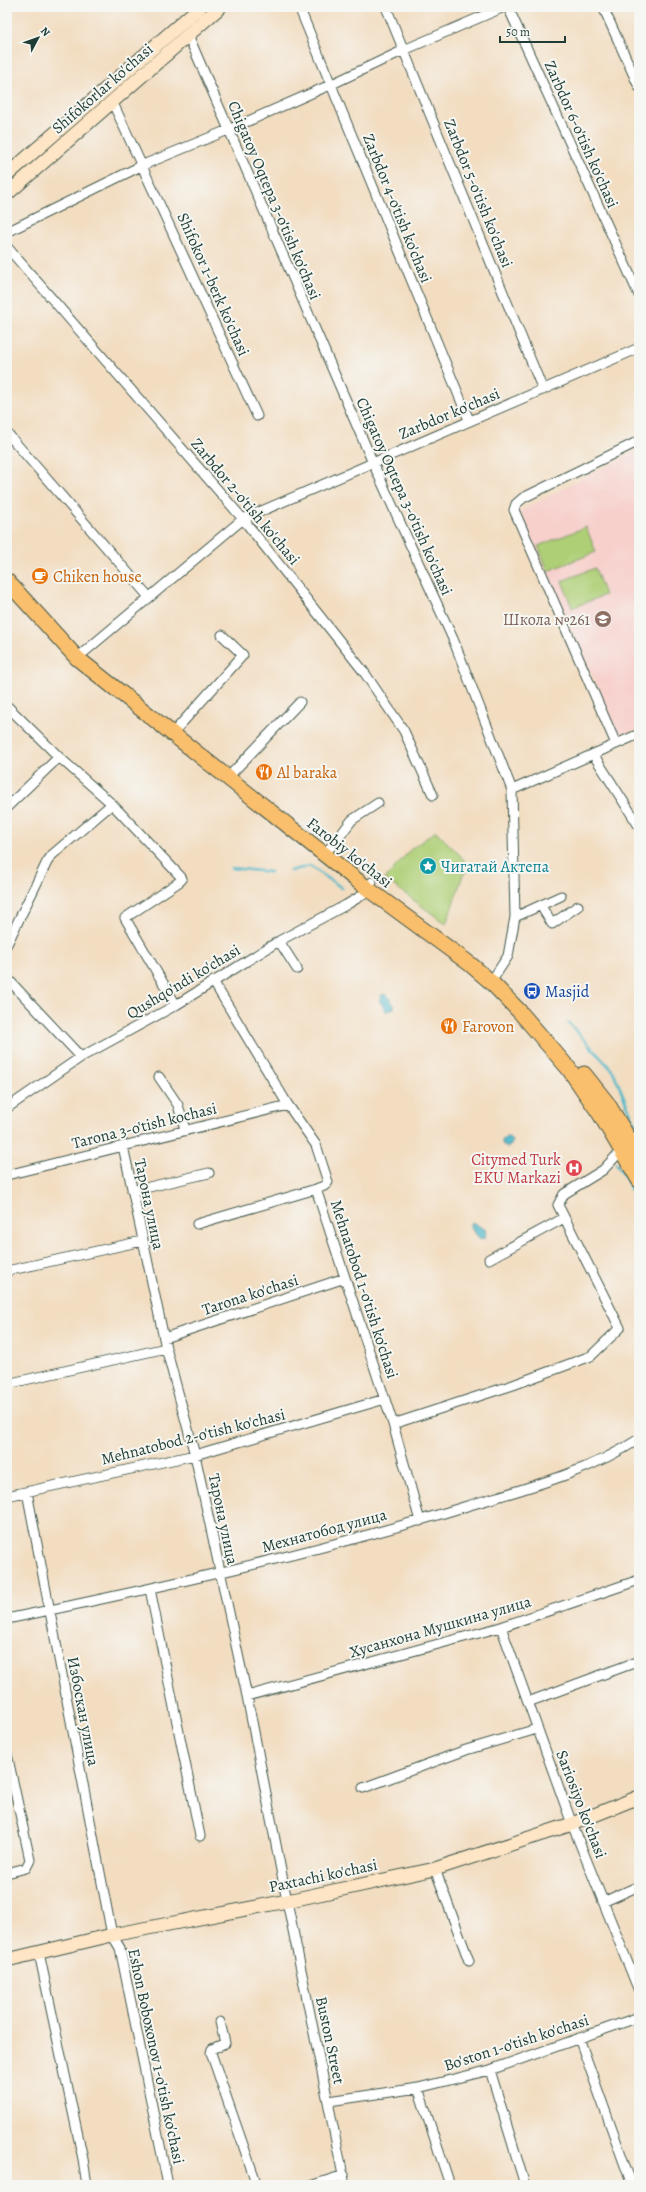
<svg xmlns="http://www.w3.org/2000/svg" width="646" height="2192" font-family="Alegreya,serif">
<rect width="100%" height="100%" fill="#f6f6f2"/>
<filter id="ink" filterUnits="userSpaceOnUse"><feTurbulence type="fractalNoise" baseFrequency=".025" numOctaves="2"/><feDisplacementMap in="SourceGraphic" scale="8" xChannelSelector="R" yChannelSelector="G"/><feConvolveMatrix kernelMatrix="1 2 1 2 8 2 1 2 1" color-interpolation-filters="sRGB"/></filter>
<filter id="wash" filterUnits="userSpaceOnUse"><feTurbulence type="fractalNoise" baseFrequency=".012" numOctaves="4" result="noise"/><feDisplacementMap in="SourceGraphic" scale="16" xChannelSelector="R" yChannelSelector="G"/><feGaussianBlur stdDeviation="0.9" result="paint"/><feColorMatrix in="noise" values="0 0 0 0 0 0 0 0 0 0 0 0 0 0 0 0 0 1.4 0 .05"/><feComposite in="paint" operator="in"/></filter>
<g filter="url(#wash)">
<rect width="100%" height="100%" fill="#f2ddc1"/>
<path fill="#f7d0cc" d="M639,449v279l-20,9 -99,-226z"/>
<path fill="#aecf76" stroke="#668655" d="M586,527l10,25 -48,19 -10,-25z
M595,568l10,27 -33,13 -10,-27z
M436,831c11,13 25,22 33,37l-6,7 -17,49 -61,-45 26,-30z"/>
<path fill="#4db8ca" stroke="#367a7f" d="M386,994l8,11v3l-5,3h-3l-7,-11 3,-5z
M502 1142a5 5 0 1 1 10 0a5 5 0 1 1-10 0Z
M472,1222l14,8 -1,8 -5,1 -11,-13z"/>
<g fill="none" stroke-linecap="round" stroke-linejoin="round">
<path stroke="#4db8ca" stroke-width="2.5" d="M231,868l39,4
M290,871l20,-5 32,22
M568,1022l45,49 26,62
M616,1163l10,15 13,30"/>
</g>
</g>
<g filter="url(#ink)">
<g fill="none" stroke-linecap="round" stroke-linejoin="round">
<g stroke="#3f5549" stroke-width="11">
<path id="street" d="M299,7l170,413
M386,7l157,383
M508,7l131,288
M603,7l36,80
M188,35l185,428 80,176 59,151 3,127 -7,39 -17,26
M112,101l145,315
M7,232l136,-67 85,-35 102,-45 74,-35 100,-43
M7,247l236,272 121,153 40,59 29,64
M7,433l142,164
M77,658l166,-139 396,-171
M7,706l52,51 53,47 69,73 1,2 -3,3 -54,36 51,87
M171,735l72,-80 -21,-20
M616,744l-102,-234 2,-6 7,-6 116,-57
M593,754l46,72
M233,772l67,-70
M512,790l127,-56
M7,807l52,-50
M323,854l10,-9 19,-25 26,-17
M541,906l11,18 26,-18
M515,917l46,-21
M279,941l18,28
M7,944l40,-82 5,-7 60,-51
M7,978l74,79
M159,1077l19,28 7,25
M7,1108l74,-51 95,-52 103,-64 67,-36 20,-12 6,-11
M123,1146l43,202 29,107 52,241 40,205 58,284
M7,1175l281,-70
M316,1189l77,235 27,97
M132,1191l77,-18
M197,1224l119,-35 8,-3 4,-4 -12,-37 -28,-40 -75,-124
M489,1259l75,-41
M7,1271l135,-30
M164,1338l181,-60
M7,1384l159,-36
M393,1424l120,-39 78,-29 29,-28 -62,-123 6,-11 39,-24 30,-32 6,-3
M27,1492l85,443 8,13 48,237
M7,1496l188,-41 190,-56
M150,1589l50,247
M7,1619c154,-32 309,-66 460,-113 59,-18 120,-33 172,-67
M501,1627l71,197 67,167
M247,1696l254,-69 138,-47
M528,1702l111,-41
M7,1754l23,106 -4,8 -19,5
M363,1788l103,-38 71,-21
M435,1869l34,92
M603,1902l36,-16
M39,1953l44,206 4,26
M220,2022l5,21 -13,6 -1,4 46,132
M579,2038l53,147
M490,2070l35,115
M418,2088l32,97
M329,2101l89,-13 72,-18 149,-53
M313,2185l31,-10"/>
</g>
<g stroke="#3f5549" stroke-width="15">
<path id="secondary" d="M7,175l193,-168
M7,194l213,-187
M7,1960l105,-25 175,-34 148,-32 137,-45 67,-27"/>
</g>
<g stroke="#3f5549" stroke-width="17">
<path id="primary" d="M7,581l70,77 291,231 102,75 21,18 29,30 49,57 31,45 39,66
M584,1074l23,29 32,53"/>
</g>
<use href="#street" stroke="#fff" stroke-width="9"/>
<use href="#secondary" stroke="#fde5c5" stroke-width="13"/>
<use href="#primary" stroke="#f9bf6d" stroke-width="15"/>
</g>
</g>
<defs>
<g id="cafe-disc" transform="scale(0.9)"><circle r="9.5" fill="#e8710a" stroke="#f6f6f2"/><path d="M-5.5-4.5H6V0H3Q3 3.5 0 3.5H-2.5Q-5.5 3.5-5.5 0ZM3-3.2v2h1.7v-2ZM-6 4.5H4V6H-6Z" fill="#fff"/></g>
<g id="school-disc" transform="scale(0.9)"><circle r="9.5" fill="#8d6e63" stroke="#f6f6f2"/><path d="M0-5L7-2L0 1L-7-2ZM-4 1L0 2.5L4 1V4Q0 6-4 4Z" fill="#fff"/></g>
<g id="restaurant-disc" transform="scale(0.9)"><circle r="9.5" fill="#e8710a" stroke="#f6f6f2"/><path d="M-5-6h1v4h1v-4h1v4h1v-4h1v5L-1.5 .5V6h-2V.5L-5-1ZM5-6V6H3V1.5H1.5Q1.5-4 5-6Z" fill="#fff"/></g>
<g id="sight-disc" transform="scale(0.9)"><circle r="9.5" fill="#0f9aa8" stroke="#f6f6f2"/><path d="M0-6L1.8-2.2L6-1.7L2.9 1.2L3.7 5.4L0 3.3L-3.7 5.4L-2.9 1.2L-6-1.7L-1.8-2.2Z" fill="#fff"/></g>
<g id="bus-disc" transform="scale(0.9)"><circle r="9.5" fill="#1a4fb4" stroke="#f6f6f2"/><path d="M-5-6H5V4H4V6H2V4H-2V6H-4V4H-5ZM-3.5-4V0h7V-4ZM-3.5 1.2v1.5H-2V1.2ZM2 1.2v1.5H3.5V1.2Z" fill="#fff"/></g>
<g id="hospital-disc" transform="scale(0.9)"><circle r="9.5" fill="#e0444e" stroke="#f6f6f2"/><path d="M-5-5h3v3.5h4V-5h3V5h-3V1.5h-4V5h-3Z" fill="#fff"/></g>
</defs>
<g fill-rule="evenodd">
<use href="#cafe-disc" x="40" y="576"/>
<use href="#school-disc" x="603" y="619"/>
<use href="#restaurant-disc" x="264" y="772"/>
<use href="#sight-disc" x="428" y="866"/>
<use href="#bus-disc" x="532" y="991"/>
<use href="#restaurant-disc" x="449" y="1026"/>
<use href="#hospital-disc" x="574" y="1168"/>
</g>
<g text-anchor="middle" stroke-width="4" stroke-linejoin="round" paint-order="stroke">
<g font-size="16" fill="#1f3d34" stroke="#f6f6f2">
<text transform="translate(102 88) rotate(-41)" y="6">Shifokorlar ko'chasi</text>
<text transform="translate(582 134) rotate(66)" y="6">Zarbdor 6-o'tish ko'chasi</text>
<text transform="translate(479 193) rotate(68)" y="6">Zarbdor 5-o'tish ko'chasi</text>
<text transform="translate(275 200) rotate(67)" y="6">Chigatoy Oqtepa 3-o'tish ko'chasi</text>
<text transform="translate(398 208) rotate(68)" y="6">Zarbdor 4-o'tish ko'chasi</text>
<text transform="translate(214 284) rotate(66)" y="6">Shifokor 1-berk ko'chasi</text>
<text transform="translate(449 413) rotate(-23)" y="6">Zarbdor ko'chasi</text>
<text transform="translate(405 496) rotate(66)" y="6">Chigatoy Oqtepa 3-o'tish ko'chasi</text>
<text transform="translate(246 501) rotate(50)" y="6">Zarbdor 2-o'tish ko'chasi</text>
<text transform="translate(350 852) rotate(38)" y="6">Farobiy ko'chasi</text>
<text transform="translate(183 981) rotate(-31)" y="6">Qushqo'ndi ko'chasi</text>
<text transform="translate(144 1125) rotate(-14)" y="6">Tarona 3-o'tish kochasi</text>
<text transform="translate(150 1204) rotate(78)" y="6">Тарона улица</text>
<text transform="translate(365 1289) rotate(72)" y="6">Mehnatobod 1-o'tish ko'chasi</text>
<text transform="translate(250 1294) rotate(-18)" y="6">Tarona ko'chasi</text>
<text transform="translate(193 1436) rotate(-14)" y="6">Mehnatobod 2-o'tish ko'chasi</text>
<text transform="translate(224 1519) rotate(78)" y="6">Тарона улица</text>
<text transform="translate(324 1530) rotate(-15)" y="6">Мехнатобод улица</text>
<text transform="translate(440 1626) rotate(-16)" y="6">Хусанхона Мушкина улица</text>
<text transform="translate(84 1711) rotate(79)" y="6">Избоскан улица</text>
<text transform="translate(582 1804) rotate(69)" y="6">Sariosiyo ko'chasi</text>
<text transform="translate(323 1875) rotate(-12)" y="6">Paxtachi ko'chasi</text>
<text transform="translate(331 2040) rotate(78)" y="6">Buston Street</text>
<text transform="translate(516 2042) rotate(-18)" y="6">Bo'ston 1-o'tish ko'chasi</text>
<text transform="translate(157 2056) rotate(78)" y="6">Eshon Boboxonov 1-o'tish ko'chasi</text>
</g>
<g font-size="16" fill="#c56008" stroke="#f6f6f2" text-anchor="start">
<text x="53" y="582">Chiken house</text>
<text x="277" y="778">Al baraka</text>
<text x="462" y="1032">Farovon</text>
</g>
<g font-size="16" fill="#785e54" stroke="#f6f6f2" text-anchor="end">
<text x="590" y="625">Школа №261</text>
</g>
<g font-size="16" fill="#0d838f" stroke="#f6f6f2" text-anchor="start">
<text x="441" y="872">Чигатай Актепа</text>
</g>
<g font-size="16" fill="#164399" stroke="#f6f6f2" text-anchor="start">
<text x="545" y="997">Masjid</text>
</g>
<g font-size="16" fill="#be3a42" stroke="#f6f6f2" text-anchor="end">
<text x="561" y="1165">Citymed Turk<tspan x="561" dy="18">EKU Markazi</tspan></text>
</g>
</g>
<rect width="646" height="2192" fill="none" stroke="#f6f6f2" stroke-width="24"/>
<g transform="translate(38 38) rotate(49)" stroke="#f6f6f2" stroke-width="3" paint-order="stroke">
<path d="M0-3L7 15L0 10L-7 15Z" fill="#1f3d34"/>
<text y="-6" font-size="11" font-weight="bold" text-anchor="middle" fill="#1f3d34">N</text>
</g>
<path d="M500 36v6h65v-6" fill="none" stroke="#1f3d34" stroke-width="2"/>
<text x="506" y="36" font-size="12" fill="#1f3d34" stroke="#f6f6f2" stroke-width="3" paint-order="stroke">50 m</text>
</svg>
